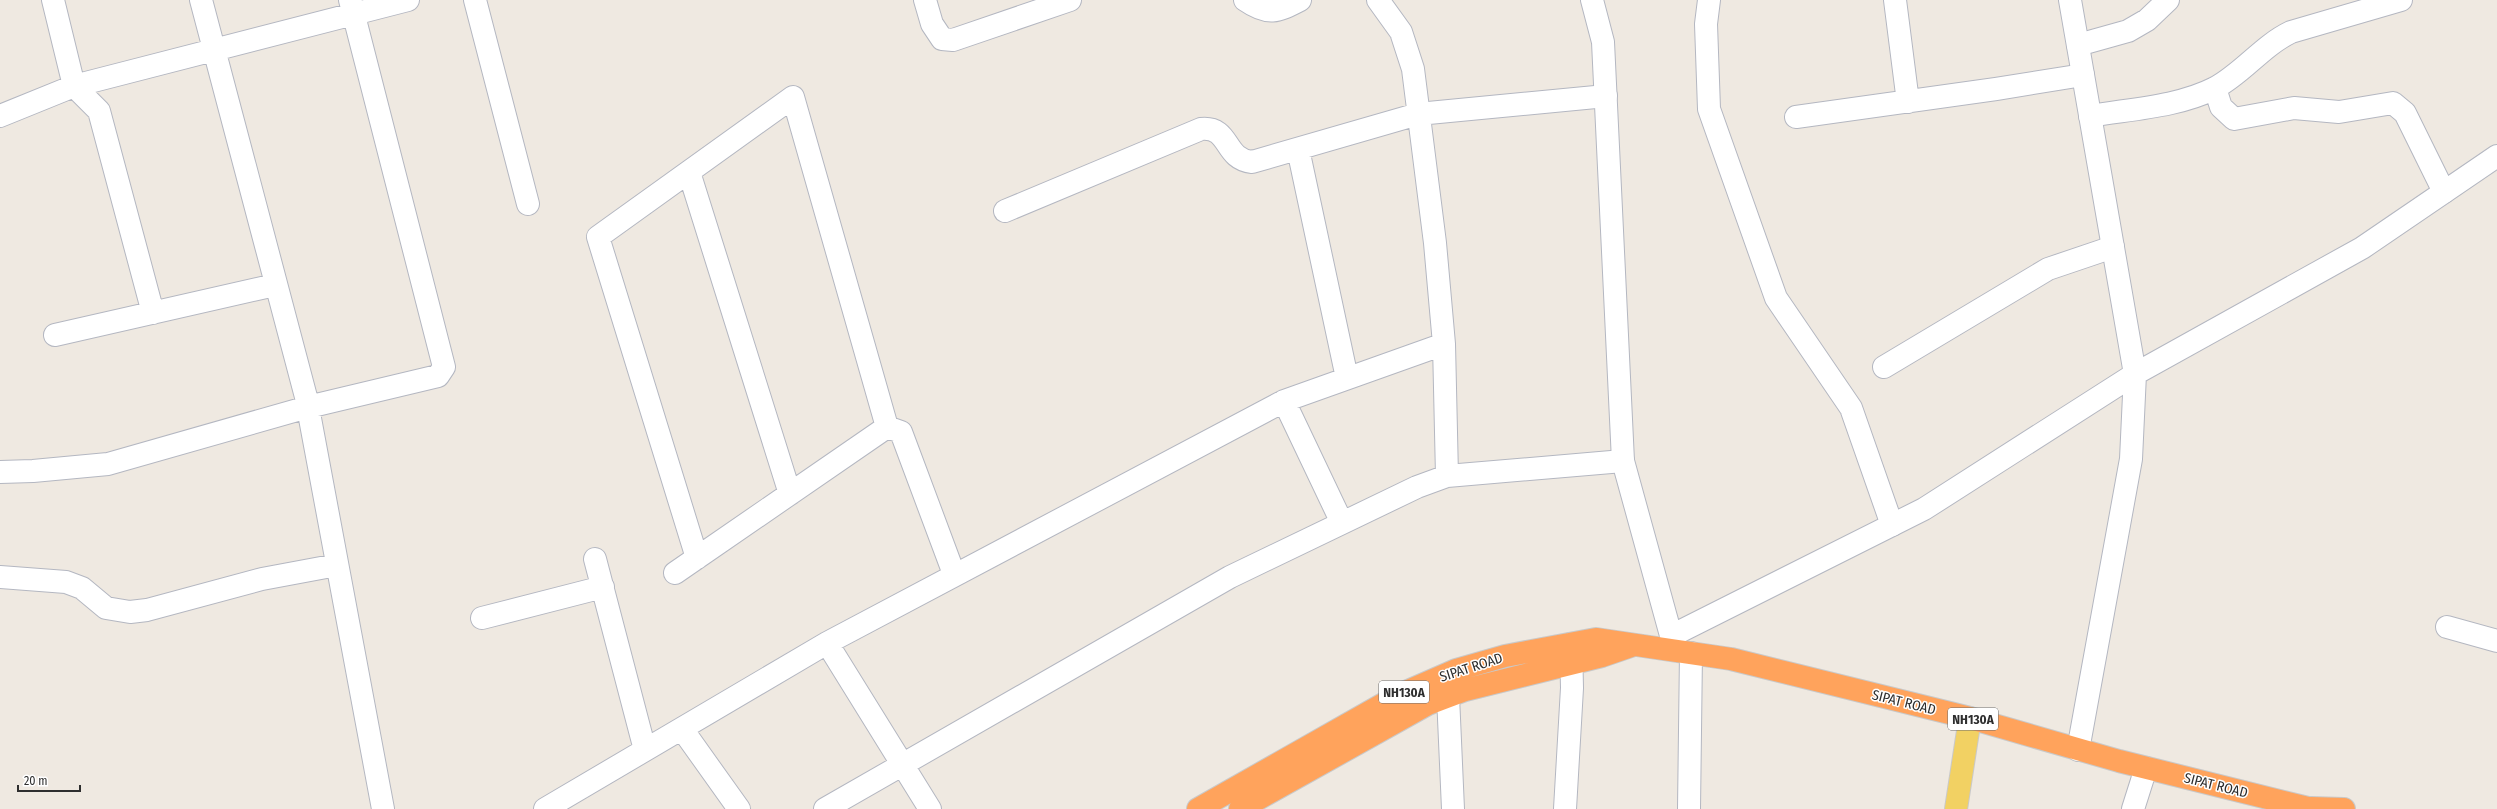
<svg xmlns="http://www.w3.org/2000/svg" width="2497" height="809" font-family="'Fira Sans Condensed',sans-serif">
<rect width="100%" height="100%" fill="#efe9e1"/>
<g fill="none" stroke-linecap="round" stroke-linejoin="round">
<g stroke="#b4b7c1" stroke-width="24">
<path id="street" d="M53,0l21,86 25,25 54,202
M201,0l105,397 77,412
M475,0l53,204
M925,0l7,24 10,15 11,1 117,-40
M1245,0c23,16 32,12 55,0
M1378,0l23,32 12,37 22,174 9,101 3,132
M1709,0l-3,24 3,85 67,189 75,110 41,117
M1895,0l13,102
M2078,45l50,-14 19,-11 21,-20
M2215,88l6,19 13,12 60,-11 45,4 54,-9 12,10 39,79
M0,116l74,-30 334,-86
M2090,116c40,-7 88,-9 125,-28 28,-15 47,-42 76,-56l110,-32
M1796,117l200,-28 87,-14
M1298,149l49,229
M689,172l101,322
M1005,211l196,-82c30,-3 22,30 51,33l166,-48 188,-18
M55,335l220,-50
M1884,367l164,-98 65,-22
M1284,401l58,122
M887,427l14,5 53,142
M0,472l33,-1 75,-7 200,-57 130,-31 6,-9 -94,-367
M595,559l50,191
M675,573l212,-146 -94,-330 -195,140 99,321
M0,577l66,5 16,6 24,20 24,4 17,-2 115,-31 75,-14
M482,618l121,-31
M2447,627l50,14
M827,643l103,166
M1445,679l3,17 5,113
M682,729l57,80
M545,809l282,-166 457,-242 160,-57
M825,809l405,-232 187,-90 30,-11 176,-15
M1565,809l7,-121 -1,-44
M1689,809l2,-156
M2133,809l13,-41"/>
</g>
<g stroke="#b4b7c1" stroke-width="24">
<path id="secondary" d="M1592,0l11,42 20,419 52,189
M2070,0l65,374 -4,85 -53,291
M1671,636l253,-127 211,-135 227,-126 135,-92"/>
</g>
<g stroke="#c9c9c9" stroke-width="24">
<path id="primary" d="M1956,809l14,-91"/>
</g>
<g stroke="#c9c9c9" stroke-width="24">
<path id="highway" d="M2311,808l33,1
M1198,809l203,-115 55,-24 49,-14 91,-17 135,20 239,59 149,43 193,48
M1240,809l188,-105 37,-14 137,-34 29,-10"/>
</g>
<use href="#street" stroke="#fff" stroke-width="22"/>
<use href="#secondary" stroke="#fff" stroke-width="22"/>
<use href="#primary" stroke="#f2d163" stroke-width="22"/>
<use href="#highway" stroke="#ffa35c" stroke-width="22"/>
</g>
<g text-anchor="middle" stroke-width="3" stroke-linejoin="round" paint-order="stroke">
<g fill="#fff" stroke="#6d6d6d" stroke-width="1">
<rect x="1379" y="681" width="50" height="22" rx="3"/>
<rect x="1948" y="708" width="50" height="22" rx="3"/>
</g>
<g font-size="13" font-weight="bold" fill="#2e2e2e">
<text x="1404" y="697">NH130A</text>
<text x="1973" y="724">NH130A</text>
</g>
<g font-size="14" fill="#2e2e2e" stroke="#fff">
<text transform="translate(1471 667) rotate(-18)" y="5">SIPAT ROAD</text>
<text transform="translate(1904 702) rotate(14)" y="5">SIPAT ROAD</text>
<text transform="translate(2216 785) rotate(14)" y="5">SIPAT ROAD</text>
</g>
</g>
<path d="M18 785v6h62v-6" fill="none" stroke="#2e2e2e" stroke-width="2"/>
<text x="24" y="785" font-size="12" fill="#2e2e2e" stroke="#ffffff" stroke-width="3" paint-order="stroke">20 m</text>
</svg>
